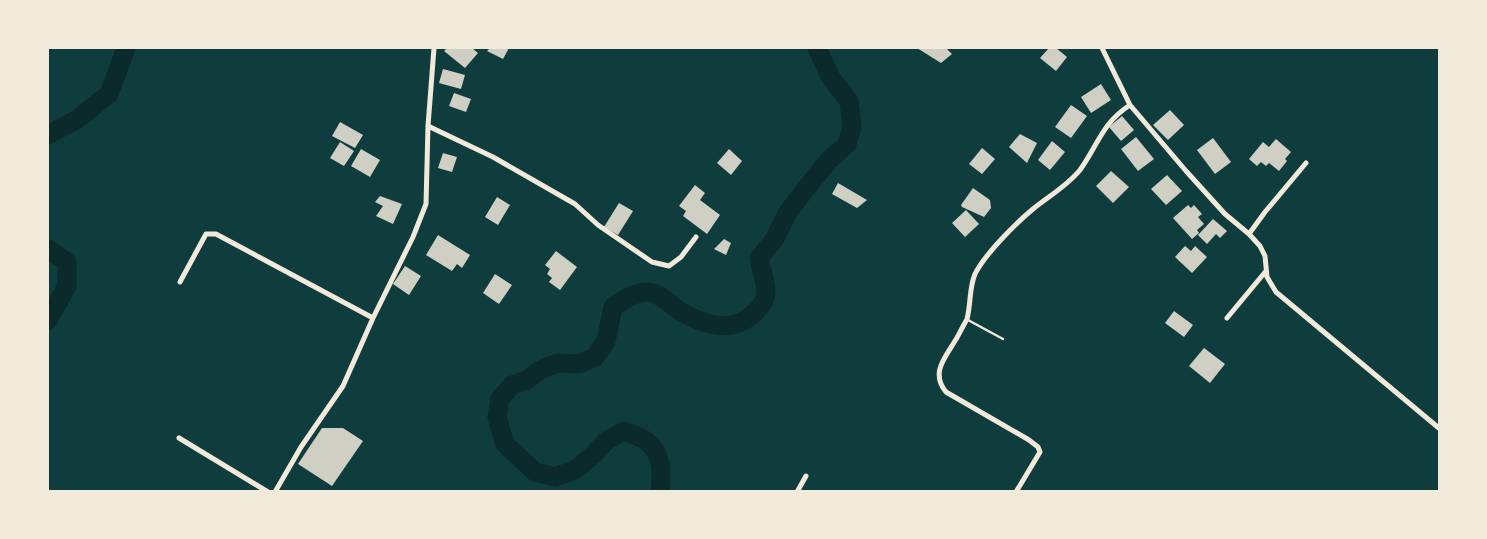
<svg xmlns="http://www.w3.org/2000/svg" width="1487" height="539" font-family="'DM Sans',sans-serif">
<rect width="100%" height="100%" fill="#0f3d3e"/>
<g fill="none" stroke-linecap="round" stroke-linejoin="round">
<path stroke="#0a2a2b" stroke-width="19" d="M48,135l28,-15 33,-26 17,-46
M48,249l19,13v24l-19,34
M660,492c2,-19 3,-39 -14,-51 -6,-5 -15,-7 -22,-10l-18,10 -13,14 -18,15 -20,7 -20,-5 -30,-28 -8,-27 3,-18 12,-14 15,-5 13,-10 17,-7 22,1 16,-7 11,-16 7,-34c10,-7 22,-15 35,-15 13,1 22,13 32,19 20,12 47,22 68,7 28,-20 16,-32 11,-60l15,-18 14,-28 17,-22 23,-29 19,-17 5,-16 -3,-27 -18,-23 -14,-30"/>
</g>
<path fill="#cfcfc3" d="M447,48h25l6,5 -13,15 -21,-17z
M490,48h19l-6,11 -16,-8z
M917,48h29l6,6 -11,9z
M1049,48h7l11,9 -11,14 -16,-13z
M443,69l22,6 -4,14 -22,-6z
M1101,84l10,16 -20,13 -10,-16z
M454,93l17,6 -5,13 -17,-6z
M1071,105l16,11 -16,22 -16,-11z
M1170,110l14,15 -16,15 -15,-15z
M1122,116l12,14 -13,11 -12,-14z
M340,122l23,13 -8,13 -23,-12z
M1020,134l17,9 -10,20 -18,-16z
M1136,137l18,22 -16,12 -17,-22z
M1213,138l18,24 -16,12 -18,-24z
M1276,139l15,13 -6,7 2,2 -8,10 -10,-8 -3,3 -5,-4 -4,4 -8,-7 14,-17 6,5z
M1052,141l13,11 -15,18 -12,-10z
M340,142l14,9 -10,15 -14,-8z
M982,148l13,11 -13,15 -13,-10z
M361,149l19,11 -10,17 -19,-11z
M729,149l13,12 -11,14 -14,-12z
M443,153l14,4 -5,15 -14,-4z
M1111,171l18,16 -16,16 -17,-17z
M1167,175l15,16 -16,14 -15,-16z
M838,183l29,17 -10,8 -25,-14z
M695,185l10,8 -5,7 20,15 -13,19 -24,-18 3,-5 -7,-5z
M973,188l17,12 1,8 -7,9 -22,-10 -1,-2z
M380,196l22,8 -9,20 -17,-8 7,-10 -8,-4z
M497,197l13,8 -12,20 -13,-8z
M619,203l14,8 -15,24 -14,-8z
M1188,205l3,3 3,-3 8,9 -4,3 6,7 -7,6 2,3 -7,6 -19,-21z
M966,210l13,14 -14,13 -13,-14z
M1213,219l14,12 -7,7 -4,-4 -9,10 -9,-9z
M438,235l32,20 -8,13 -5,-4 -5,7 -26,-16z
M724,239l7,4 -5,12 -12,-6z
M1185,246l6,5 4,-5 12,11 -15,16 -17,-16z
M556,251l21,16 -17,23 -11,-8 3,-4 -5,-4 3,-5 -5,-4z
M405,266l16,10 -12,19 -16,-11z
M495,274l17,11 -13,19 -16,-11z
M1174,311l19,14 -9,12 -19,-14z
M1204,348l21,16 -15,19 -21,-17z
M322,428h21l20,13 -31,45 -34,-22z"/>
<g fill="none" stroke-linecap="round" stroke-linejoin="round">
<path stroke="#f1e9da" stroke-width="2.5" d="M968,320l35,19"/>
<path stroke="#f1e9da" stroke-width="5" d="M1102,48l28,57 56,66 39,43 24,20 11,12 5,10 2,21 9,15 164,137
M428,126l65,31 82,47 23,21 54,37 17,4 12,-9 15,-20
M1249,234l16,-22 41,-49
M180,282l26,-48h10l157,84
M1227,318l39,-47
M179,438l89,54
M275,492l26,-45 42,-61 30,-68 40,-81 13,-33 2,-78 6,-78
M797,492l9,-16
M1016,492l24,-40 -2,-5 -9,-7 -83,-48c-18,-22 4,-39 14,-60 2,-4 5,-9 7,-13 4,-15 2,-31 8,-45 10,-20 41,-51 58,-65 16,-13 34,-23 47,-39 18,-25 22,-47 50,-65"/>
</g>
<rect width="1487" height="539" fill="none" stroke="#f1e9da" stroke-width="98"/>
</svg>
